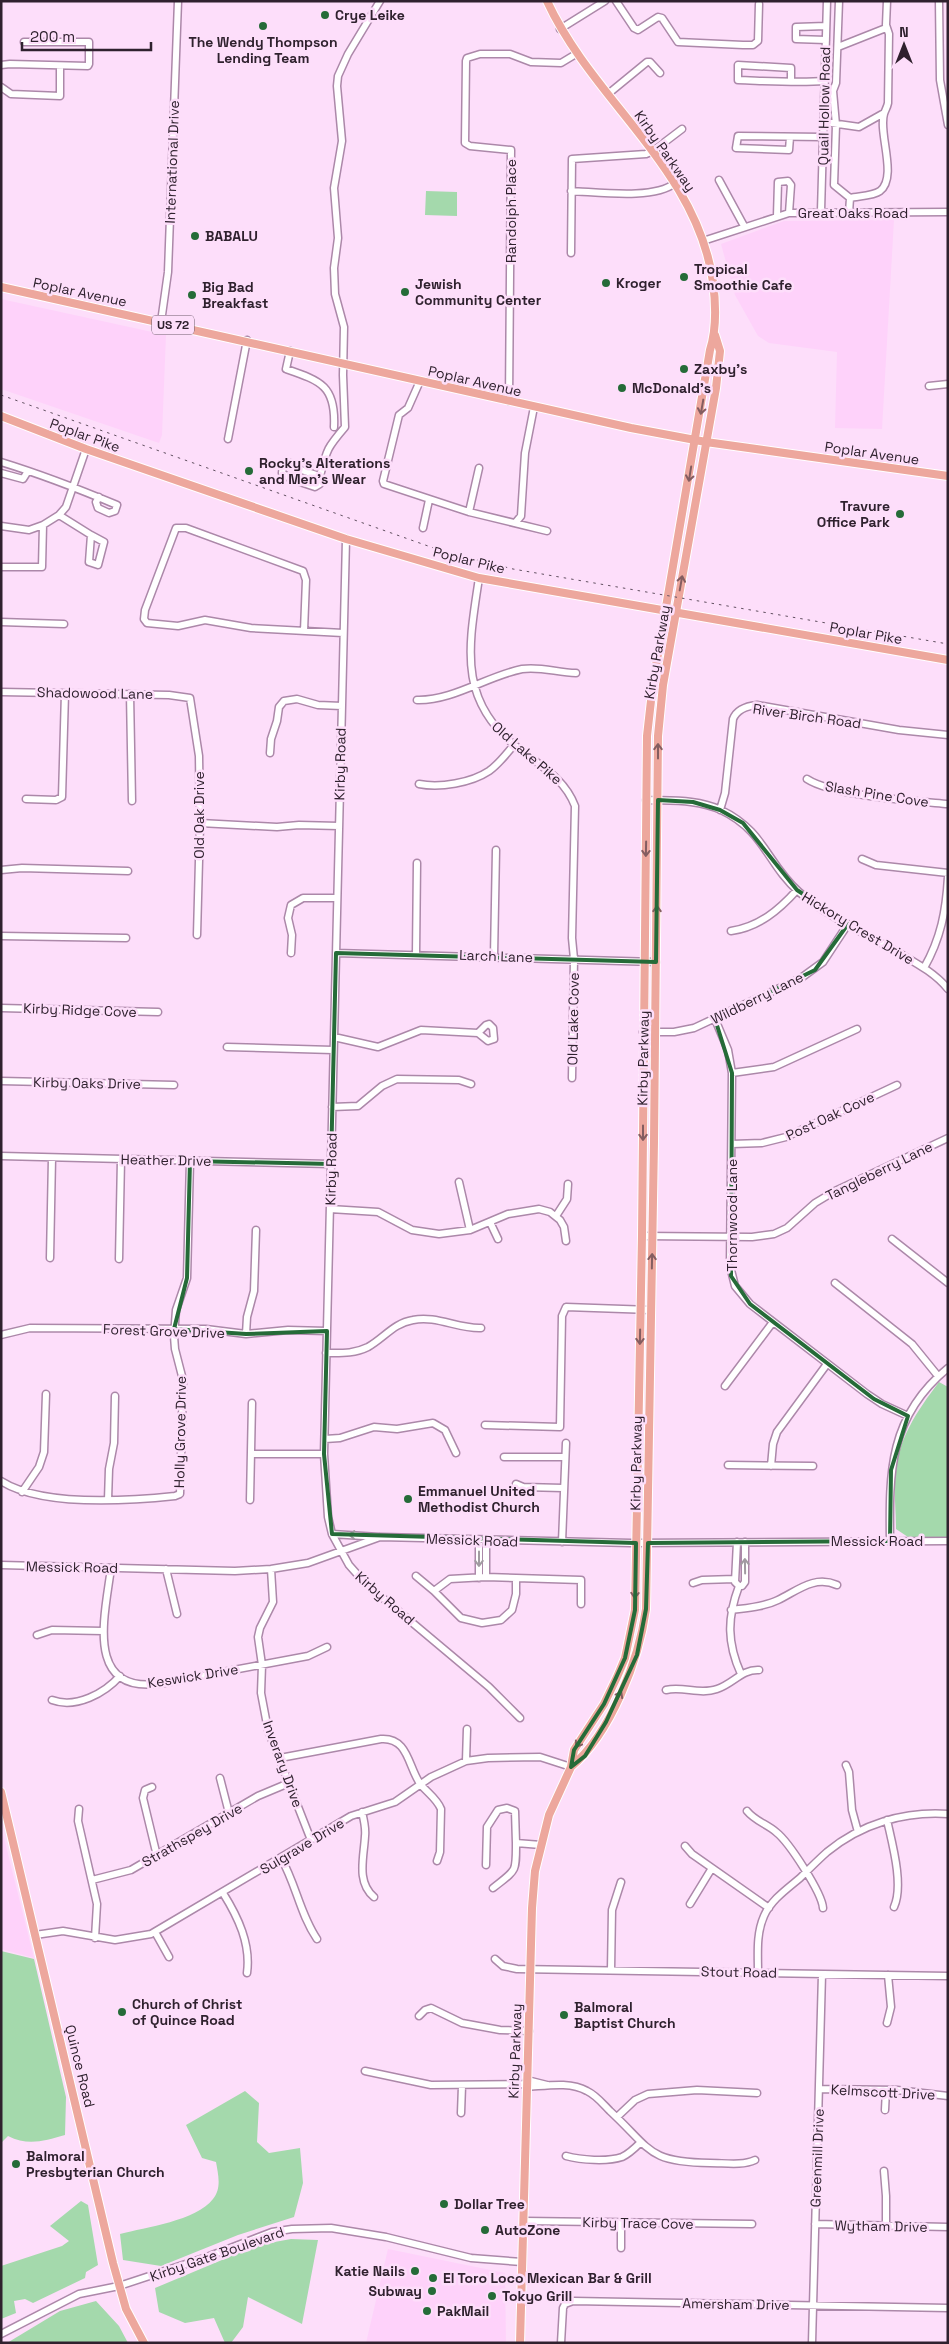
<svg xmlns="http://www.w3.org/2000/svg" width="949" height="2344" font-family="'Space Grotesk',sans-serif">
<rect width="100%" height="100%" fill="#fddefa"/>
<path fill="#fed2fa" d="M894,220l-12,209 -47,-1 2,-76 -68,-9 -11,-7 -23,-41 -14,-51 63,-23z
M1,299l165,36 -4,100 -3,8 -158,-54z
M1,1826l33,132 -33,-9z
M388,2249l117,24 1,70h-140z"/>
<path fill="#a4d9ac" d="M426,191l31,1v24l-32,-1z
M939,1382l9,5v151l-40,-1 -12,-8c0,-17 -2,-34 -1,-51 2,-38 22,-67 44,-96z
M1,1951l33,8 32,138 -1,38c-21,6 -37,11 -57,1l-7,7z
M245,2091l14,12 -2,39 12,11 31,-5 3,35 -9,34 -56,18 -77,31 -38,-6 -3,-26c26,-7 76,-13 93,-35 9,-11 5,-25 3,-37l-14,-4 -16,-33z
M81,2201l7,4 10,60 -12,7 -1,6 -52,25 -8,-4 -11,2 2,12 -15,6v-53l61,-20 7,-5 -19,-15z
M291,2239l27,1 -16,84 -54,-27 -5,30 -12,16h-6l-11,-25 -29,5 -26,-11 -4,-24 103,-43z
M96,2301l23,25 9,17h-121l53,-32z"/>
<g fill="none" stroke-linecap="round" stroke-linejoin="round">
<g stroke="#ac88a9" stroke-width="9">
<path id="minor" d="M616,1l18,27 4,2 20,-13 4,1 16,24 65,3h10l5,-4 1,-37
M839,1l-3,82 -3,8 3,34 -2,60 16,13
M939,1l1,79 8,45
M560,29l45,-28
M826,40l-30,-1v-12l30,-1
M838,47l48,-19
M1,65l9,-1 78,2 1,-2v-22h-65
M791,81v-13l-53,-3v15c29,1 58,3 87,1
M1,87l10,7 49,2v-30
M608,94l39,-32h3l10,11
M824,122l35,5 25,-14
M790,137l-1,13 -53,-2 2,-12 85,1
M719,180l25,46
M571,191c27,1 83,9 104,-8
M850,198c9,-2 23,-2 30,-7 18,-14 -2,-58 4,-77 1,-4 3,-6 4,-11l1,-69 -3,-9 1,-24
M821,211l6,-210
M849,213l1,-15
M777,216l1,-34 10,-1 3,4 -2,28
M703,241l86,-28 159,-1
M571,253l1,-94 74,-5 7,-3 29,-22
M161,322l7,-50 10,-271
M290,351l-4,18c35,12 50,17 48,58
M420,381l-12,27 -9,7 -16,66 1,3 85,28 78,19
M929,386l19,-2
M509,401l2,-251 -41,-4 -5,-3 1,-82 1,-3 13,-4h30l21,8 30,1 15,-9
M228,439l19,-99
M1,462c39,12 78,27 116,43l-2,6 -6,2 -11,-5 -2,-6 3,-5
M298,469l-1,7 -6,3 -9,-6 1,-7 7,-3 8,6 22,7c7,-27 7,-28 25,-49l-2,-52 1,-48 -9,-33 -1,-26 4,-30 -4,-50 8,-47 -5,-55 1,-10 10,-22 32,-53
M1,473l22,6 5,-8
M291,479l24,8 5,-3v-8
M469,512l10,-44
M59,515l32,20 -2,27 9,3 6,-23 -13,-7
M516,522l5,-6 4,-63 9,-46
M1,526l28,4 14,-5 16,-10 7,-8 20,-58
M423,528l6,-28
M346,539l-22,915 4,63 4,17 17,31 16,18 124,104 31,31
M1,567h41l1,-42
M479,578c-11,72 -22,125 44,174 21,16 42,28 52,54l-3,132 2,21 -2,119
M1,622l63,2
M304,631l2,-51 -3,-9 -117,-43h-10l-31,82 -1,9 3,4 31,3 27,-6 46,8 92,5
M1,692l168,3 21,3 9,58 1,67 -3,112
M130,694l2,107
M417,700c36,1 70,-24 105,-31 19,-3 36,4 54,4
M270,753l1,-14 6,-18 2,-14 5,-6 13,-2 21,6 24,1
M807,779c26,17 108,22 141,25
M419,784c21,4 52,-1 70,-13 10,-7 17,-17 25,-26
M26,799l30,1 6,-3 3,-104
M646,800c26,1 51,-1 75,10 44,21 46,54 78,82 29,25 67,42 100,61 17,10 36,20 49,36
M720,810l5,-17 8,-74c4,-10 14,-13 24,-14l142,25 49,5
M200,823l77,4 22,-2 40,1
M862,859l14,6 72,8
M1,870l21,-2 106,3
M731,931c28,-4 48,-21 66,-41
M1,936l125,2
M291,953l1,-18 -4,-17 3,-13 12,-7h34
M336,953l320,9
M416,954l1,-91
M494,956l2,-106
M924,968c17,-30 22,-57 24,-91
M1,1008l157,4
M715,1019l13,31 4,23 -2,193 5,20 15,18 117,90 15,10 26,12
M643,1032h31l20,-4 107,-50 22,-16 25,-38
M334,1037l44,10 43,-17 57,3 8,-8 3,-1 4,4 1,11 -6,2 -10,-8
M227,1047l106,3
M732,1073l42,-6 83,-38
M1,1081l173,4
M332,1107l26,-1 24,-20 15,-7 62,1 12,4
M732,1144l30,-1 24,-6 111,-52
M1,1156l330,8
M459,1182l11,48
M330,1209l48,3 34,18 27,4 31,-4 38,-16 31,-5 11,3 10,8 4,7 2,14
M556,1216l11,-17 1,-15
M490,1222l8,17
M642,1236l110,1 22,-3 13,-6 28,-25 20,-12 113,-53
M892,1239l56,44
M50,1258l2,-100
M119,1259l2,-100
M835,1283l77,61 26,32
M246,1334l1,-17 7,-26 2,-61
M1,1335l29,-7 176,1 40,5 42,-4 39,1
M326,1353c15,0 28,1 42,-6 16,-9 26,-24 45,-27 23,-5 45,9 68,8
M725,1386l48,-64
M485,1425l75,2 2,-111 4,-9 85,3
M325,1439l15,-1 34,-11 23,2 36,-6 12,7 11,23
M252,1454h72
M504,1457h60
M728,1465l85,1
M771,1466l2,-22 4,-12 50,-68
M1,1481c41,26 126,20 174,15l5,-2 3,-114 -8,-31 -1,-13 2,-26 11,-32 3,-117
M516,1484l7,3 40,1
M22,1492l17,-25 5,-15 2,-58
M108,1500l1,-31 5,-26 1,-47
M250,1500l2,-97
M332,1534l47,3
M486,1541v36
M890,1541c-1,-69 -1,-125 58,-173
M562,1542l4,-99
M737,1542l-2,40 4,4
M1,1565l234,6 36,-2 37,-6 72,-26 251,6 317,-2
M111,1568c-6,47 -28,129 53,115l144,-27 19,-9
M166,1569l11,45
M271,1569l2,33 -13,26 -2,9 4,28 -1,28 7,37 43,110
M416,1576l18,15 27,27 21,5 19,-3 11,-10 4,-16v-16
M479,1578v-37
M693,1583l9,-3 33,-1
M434,1591l16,-12 36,-2 95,3v24
M731,1610c15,-2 33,-3 47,-10 19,-9 36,-25 59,-15
M37,1635l15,-5 51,1
M741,1674c-14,-31 -14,-56 -2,-88h3l3,-4v-40
M666,1690c17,-4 34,5 51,-1 16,-5 25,-20 42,-19
M52,1700c24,9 53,-7 68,-24
M280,1758l101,-19c28,-2 27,29 40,46 7,8 16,14 20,24l-1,43 -3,9
M466,1761l1,-32
M846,1765l3,7 3,38 6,22
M220,1778l9,35
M152,1787l-7,3 -2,8 14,58
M79,1809l-1,12 19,83 -2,34
M747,1811c8,10 20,13 29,21 13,10 46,61 47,76
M362,1812c2,8 4,16 3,24 -1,21 -9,46 9,61
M887,1820c5,23 17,65 7,87
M685,1846l7,8 77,54
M281,1858c15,26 19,56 36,81
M486,1865l1,-38 11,-17 9,-2 8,3 1,32
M92,1880l39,-10 127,-74 31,-13
M493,1888c24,-19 23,-15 23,-45l25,2
M223,1893c15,24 28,51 24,80
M690,1904l22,-36
M155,1932l14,25
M35,1935l28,-4 52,9 36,-6 200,-118 44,-14 36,-25 35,-16 22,-3 52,-1 31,10
M495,1959l8,7 14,3 431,7
M611,1970l1,-60 9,-28
M758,1972c0,-18 -2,-38 6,-56 7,-16 23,-27 36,-38 9,-9 18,-18 27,-26 34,-28 77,-41 121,-38
M419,2016l6,-6 6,-2 31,15 38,7 29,1
M887,2023l4,-16 -3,-32
M365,2071l66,14 96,-1
M527,2080l20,5
M527,2087c18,-1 43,-6 60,4 9,4 16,13 23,20 42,39 37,51 100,52 15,0 32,3 45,-3
M819,2089l78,1 51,6
M885,2110l1,-20
M461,2113l1,-27
M617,2117l18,-17 13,-6 49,-4 60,3
M566,2156c15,4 41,6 56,1 7,-3 13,-9 19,-15
M884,2171l2,25v30
M524,2221l228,3
M815,2224l133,3
M621,2248v-25
M1,2334l78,-40 40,-8 88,-29 65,-25 20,-3 39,-1 55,9 85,21 51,4
M561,2343l2,-35 2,-4 8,-3 375,7
M812,2343l10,-369"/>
</g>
<g stroke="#fff" stroke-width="10">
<path id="major" d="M1,287l630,141 75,14 242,34
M1,416l85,33 260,90 133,39 469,82
M571,1767c40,-34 68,-107 75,-158l8,-467 4,-406 5,-51 53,-297 4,-37 -5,-16
M1,1792l112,471 13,46 18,34
M520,2343l12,-435 3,-37 14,-56 22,-48 3,-17 30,-46 13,-27 8,-19 10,-48 7,-374 5,-500 6,-53 57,-333c7,-22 6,-45 3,-68 -16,-114 -120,-181 -166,-281"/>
</g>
<use href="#minor" stroke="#fff" stroke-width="6"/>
<use href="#major" stroke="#eda79d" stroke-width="8"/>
<path stroke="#614f60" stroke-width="1" stroke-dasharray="2.5 5" stroke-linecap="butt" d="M1,395l444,157 68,17 435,75"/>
</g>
<defs><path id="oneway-shaft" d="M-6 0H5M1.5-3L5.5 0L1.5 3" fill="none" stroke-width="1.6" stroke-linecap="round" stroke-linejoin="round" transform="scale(1.25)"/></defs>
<g stroke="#845d60">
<use href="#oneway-shaft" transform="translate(702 407) rotate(100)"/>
<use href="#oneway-shaft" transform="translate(690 474) rotate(99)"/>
<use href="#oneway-shaft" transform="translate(681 583) rotate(-80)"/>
<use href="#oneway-shaft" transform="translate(658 751) rotate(-90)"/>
<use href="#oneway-shaft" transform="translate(646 849) rotate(91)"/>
<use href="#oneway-shaft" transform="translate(657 913) rotate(-90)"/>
<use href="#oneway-shaft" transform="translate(643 1133) rotate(90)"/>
<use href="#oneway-shaft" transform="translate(652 1261) rotate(-89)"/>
<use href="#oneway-shaft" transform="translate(640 1337) rotate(91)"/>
<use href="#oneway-shaft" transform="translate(635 1591) rotate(92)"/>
<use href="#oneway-shaft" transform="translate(618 1698) rotate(-62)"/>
<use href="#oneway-shaft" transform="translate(580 1741) rotate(123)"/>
</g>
<g stroke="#a19ba1">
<use href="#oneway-shaft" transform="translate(356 1535) rotate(-177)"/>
<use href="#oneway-shaft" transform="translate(479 1559) rotate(90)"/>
<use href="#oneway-shaft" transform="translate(745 1566) rotate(-91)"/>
</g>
<path fill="none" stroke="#256b38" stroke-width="4" stroke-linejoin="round" d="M658,800l35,2 27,8 23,13 54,67 51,34 -33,46 -100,49 17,54 -1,203 19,28 124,95 34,17 -17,54 -1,71 -242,2 -2,66 -9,46 -31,67 -21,34 -14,11 3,-17 30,-46 21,-46 10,-48 1,-67 -304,-9 -8,-80 3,-123 -81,3 -72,-5 13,-51 3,-117 141,3 5,-211 320,9z"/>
<g fill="#256b38" stroke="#fddefa" stroke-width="2">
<circle cx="325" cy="15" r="5"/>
<circle cx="263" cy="26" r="5"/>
<circle cx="195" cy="236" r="5"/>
<circle cx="684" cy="277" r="5"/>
<circle cx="606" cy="283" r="5"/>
<circle cx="405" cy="292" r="5"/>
<circle cx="192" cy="295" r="5"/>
<circle cx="684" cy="369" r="5"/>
<circle cx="622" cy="388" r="5"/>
<circle cx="249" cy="471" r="5"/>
<circle cx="900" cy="514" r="5"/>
<circle cx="408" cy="1499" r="5"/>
<circle cx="122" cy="2012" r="5"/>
<circle cx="564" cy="2015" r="5"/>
<circle cx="16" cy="2164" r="5"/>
<circle cx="444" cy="2204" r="5"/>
<circle cx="485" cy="2230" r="5"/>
<circle cx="415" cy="2271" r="5"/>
<circle cx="433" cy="2278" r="5"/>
<circle cx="432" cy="2291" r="5"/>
<circle cx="492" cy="2296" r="5"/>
<circle cx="427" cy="2311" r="5"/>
</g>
<g text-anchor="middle" stroke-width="5" stroke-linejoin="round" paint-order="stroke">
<rect fill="#fddefa" stroke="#6d5a6b" stroke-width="1" x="152" y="315.5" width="42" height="19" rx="4"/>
<g font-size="12" font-weight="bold" fill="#2f212e">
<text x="173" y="329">US 72</text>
</g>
<g font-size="14" font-weight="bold" fill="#2f212e" stroke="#fddefa" text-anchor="start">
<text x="335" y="20">Crye Leike</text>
<text x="263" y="47" text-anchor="middle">The Wendy Thompson<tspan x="263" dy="16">Lending Team</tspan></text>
<text x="205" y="241">BABALU</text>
<text x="694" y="274">Tropical<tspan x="694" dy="16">Smoothie Cafe</tspan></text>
<text x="616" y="288">Kroger</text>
<text x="415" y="289">Jewish<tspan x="415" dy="16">Community Center</tspan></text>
<text x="202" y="292">Big Bad<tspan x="202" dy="16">Breakfast</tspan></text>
<text x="694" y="374">Zaxby's</text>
<text x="632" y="393">McDonald's</text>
<text x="259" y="468">Rocky's Alterations<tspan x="259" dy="16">and Men's Wear</tspan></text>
<text x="890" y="511" text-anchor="end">Travure<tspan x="890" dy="16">Office Park</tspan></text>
<text x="418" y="1496">Emmanuel United<tspan x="418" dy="16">Methodist Church</tspan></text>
<text x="132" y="2009">Church of Christ<tspan x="132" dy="16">of Quince Road</tspan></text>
<text x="574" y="2012">Balmoral<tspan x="574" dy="16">Baptist Church</tspan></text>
<text x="26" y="2161">Balmoral<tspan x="26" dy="16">Presbyterian Church</tspan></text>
<text x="454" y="2209">Dollar Tree</text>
<text x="495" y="2235">AutoZone</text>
<text x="405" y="2276" text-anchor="end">Katie Nails</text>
<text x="443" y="2283">El Toro Loco Mexican Bar &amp; Grill</text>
<text x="422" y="2296" text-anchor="end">Subway</text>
<text x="502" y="2301">Tokyo Grill</text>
<text x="437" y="2316">PakMail</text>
</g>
<g font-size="14" fill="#2f212e" stroke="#fddefa">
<text transform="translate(824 106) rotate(-89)" y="5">Quail Hollow Road</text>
<text transform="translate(665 151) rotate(55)" y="5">Kirby Parkway</text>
<text transform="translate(172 162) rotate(-88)" y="5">International Drive</text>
<text transform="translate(511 211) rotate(-90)" y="5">Randolph Place</text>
<text x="853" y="218">Great Oaks Road</text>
<text transform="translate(80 292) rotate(12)" y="5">Poplar Avenue</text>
<text transform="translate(475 381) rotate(13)" y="5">Poplar Avenue</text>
<text transform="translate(85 435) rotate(20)" y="5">Poplar Pike</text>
<text transform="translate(872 453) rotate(8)" y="5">Poplar Avenue</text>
<text transform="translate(469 560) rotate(14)" y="5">Poplar Pike</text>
<text transform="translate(866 633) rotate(10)" y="5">Poplar Pike</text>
<text transform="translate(657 652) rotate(-80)" y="5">Kirby Parkway</text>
<text transform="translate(95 693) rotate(1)" y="5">Shadowood Lane</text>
<text transform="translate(807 716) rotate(8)" y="5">River Birch Road</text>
<text transform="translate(527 753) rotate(41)" y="5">Old Lake Pike</text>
<text transform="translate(340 764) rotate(-89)" y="5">Kirby Road</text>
<text transform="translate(877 794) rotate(9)" y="5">Slash Pine Cove</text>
<text transform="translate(199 815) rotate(-90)" y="5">Old Oak Drive</text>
<text transform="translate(858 928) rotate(31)" y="5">Hickory Crest Drive</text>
<text transform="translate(496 956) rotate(2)" y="5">Larch Lane</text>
<text transform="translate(757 998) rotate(-26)" y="5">Wildberry Lane</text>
<text transform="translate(80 1010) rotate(2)" y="5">Kirby Ridge Cove</text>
<text transform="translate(573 1019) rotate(-89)" y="5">Old Lake Cove</text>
<text transform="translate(643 1058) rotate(-89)" y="5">Kirby Parkway</text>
<text transform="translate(87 1083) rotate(1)" y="5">Kirby Oaks Drive</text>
<text transform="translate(830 1116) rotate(-25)" y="5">Post Oak Cove</text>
<text transform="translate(166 1160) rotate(1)" y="5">Heather Drive</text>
<text transform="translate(331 1169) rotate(-89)" y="5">Kirby Road</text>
<text transform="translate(879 1171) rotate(-26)" y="5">Tangleberry Lane</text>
<text transform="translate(732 1215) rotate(-90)" y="5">Thornwood Lane</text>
<text transform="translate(164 1331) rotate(2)" y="5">Forest Grove Drive</text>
<text transform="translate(180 1432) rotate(-89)" y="5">Holly Grove Drive</text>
<text transform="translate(636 1463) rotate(-89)" y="5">Kirby Parkway</text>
<text transform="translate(472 1540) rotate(2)" y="5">Messick Road</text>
<text x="877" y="1546">Messick Road</text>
<text transform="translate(72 1567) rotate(1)" y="5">Messick Road</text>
<text transform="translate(385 1598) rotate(41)" y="5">Kirby Road</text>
<text transform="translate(193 1676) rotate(-9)" y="5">Keswick Drive</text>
<text transform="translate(283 1764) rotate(70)" y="5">Inverary Drive</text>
<text transform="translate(192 1835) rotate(-30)" y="5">Strathspey Drive</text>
<text transform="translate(302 1846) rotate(-31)" y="5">Sulgrave Drive</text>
<text transform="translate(739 1972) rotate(1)" y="5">Stout Road</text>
<text transform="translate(515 2051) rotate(-88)" y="5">Kirby Parkway</text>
<text transform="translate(80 2066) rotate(76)" y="5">Quince Road</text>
<text transform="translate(883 2092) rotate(3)" y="5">Kelmscott Drive</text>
<text transform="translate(817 2158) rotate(-88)" y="5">Greenmill Drive</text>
<text transform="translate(638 2223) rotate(1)" y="5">Kirby Trace Cove</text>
<text transform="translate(881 2226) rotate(1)" y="5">Wytham Drive</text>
<text transform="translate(217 2254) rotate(-19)" y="5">Kirby Gate Boulevard</text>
<text transform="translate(736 2304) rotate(1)" y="5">Amersham Drive</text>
</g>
</g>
<rect width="949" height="2344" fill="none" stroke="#2f212e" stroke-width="5"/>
<g transform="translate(904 45)" stroke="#fddefa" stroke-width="4" paint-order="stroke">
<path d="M0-4L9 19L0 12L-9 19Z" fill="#2f212e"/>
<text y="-8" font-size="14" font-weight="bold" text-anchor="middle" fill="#2f212e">N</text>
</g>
<path d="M22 42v8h129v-8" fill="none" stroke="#2f212e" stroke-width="2.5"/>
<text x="30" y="42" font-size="15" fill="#2f212e" stroke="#fddefa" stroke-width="4" paint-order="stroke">200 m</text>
</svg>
